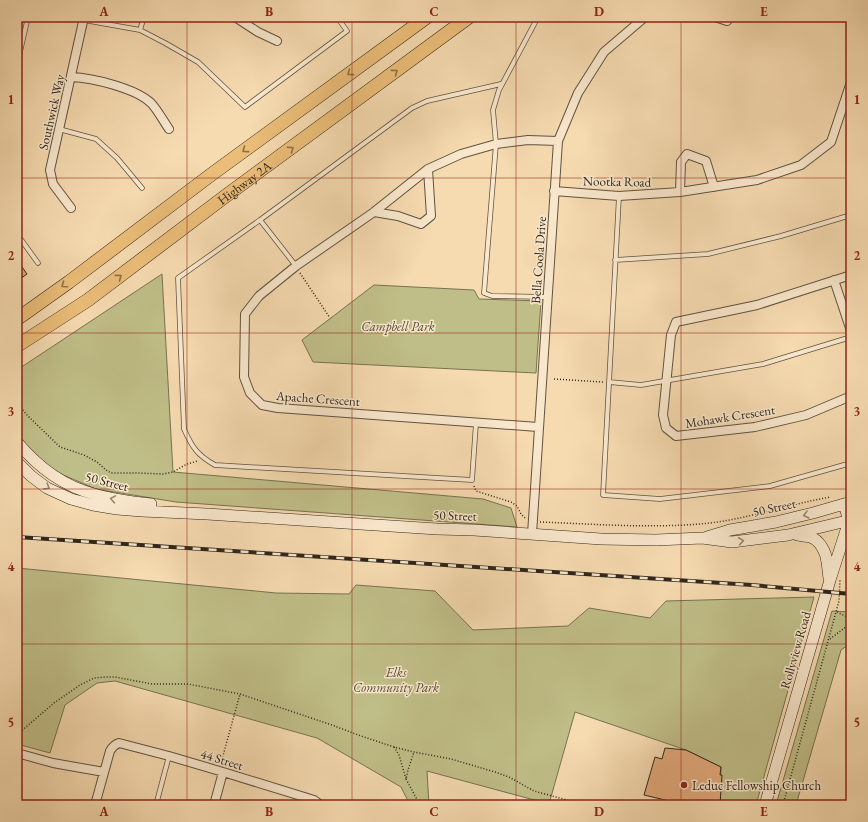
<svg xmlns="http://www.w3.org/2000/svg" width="868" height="822" font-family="'EB Garamond',serif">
<rect width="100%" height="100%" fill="#f6dab0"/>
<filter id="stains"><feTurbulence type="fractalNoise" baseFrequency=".005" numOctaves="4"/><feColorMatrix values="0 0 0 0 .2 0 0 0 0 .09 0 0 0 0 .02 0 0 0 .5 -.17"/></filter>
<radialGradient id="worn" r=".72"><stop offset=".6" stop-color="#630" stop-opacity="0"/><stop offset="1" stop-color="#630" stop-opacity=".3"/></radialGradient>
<path fill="#c0be88" stroke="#777252" d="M162,274l11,198 310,27 28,9 6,19 -341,-25 -80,-13 -56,-24 -23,-33v-62z
M374,285l100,5 5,9 62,2 -5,72 -223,-11 -11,-22z
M17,568l259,25 73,1 7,-9 79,6 38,39 95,-4 21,-18 61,10 16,-17 148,-4 -58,208h-36l1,-38 -35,-17 -111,-38 -26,92 -122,-33 2,34h-19l-9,-18 -84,-49 -202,-57 -18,2 -32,22 -15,48 -33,-9z
M832,611l19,1v31l-10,7 -45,155h-20z"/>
<path fill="#e4aa7d" stroke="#2e261c" d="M17,260l10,14 -10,7z
M665,748l21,2 35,17 -1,8h2l-2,30h-34l-42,-10 11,-38 7,2z"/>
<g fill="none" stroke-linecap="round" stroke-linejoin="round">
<g stroke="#605341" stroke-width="5.5">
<path id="lane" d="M538,17l-39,73 -6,20 3,34 -12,149 8,3 55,1
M84,20l56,10 25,13 33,19 47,45 102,-76 -10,-14
M140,30l4,-13
M17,65l11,-48
M59,129l37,10 21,19 25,30
M619,196l-16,299 57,4 110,-13 81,-23
M260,220l-82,58 6,151c8,18 13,26 31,36l257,15 4,-57
M17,234l21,29
M615,260l93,-6 73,-18 70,-21
M296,266l-36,-46 152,-112 15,-7 74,-17
M609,382l32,3 122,-21 88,-27
M156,805l13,-49"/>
</g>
<g stroke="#605341" stroke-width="10">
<path id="street" d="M235,17l23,15 19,9
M715,17l12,4 3,-4
M71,77c22,1 64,11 80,26 6,6 13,19 18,26
M554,191l65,5 61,-4 77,-12 44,-15 30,-23 20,-60
M680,192l1,-30 6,-8 19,7 8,26
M71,208l-18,-24 -3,-14 34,-153
M374,212l24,4 23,8 10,-8 -3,-47
M851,275l-94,30 -81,17 -5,13 -8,80 3,13 10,8 79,-9 51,-12 45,-19
M834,280l17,51
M538,427l-260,-19 -16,-3 -12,-12 -6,-16 1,-63 14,-18 37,-30 78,-54 54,-43 33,-15 35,-10 32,-4 30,1
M532,534l26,-393 20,-48 26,-41 41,-35
M17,753l36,10 51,9
M95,805l15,-54c2,-4 4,-6 9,-8l50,13 54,16 91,28 7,5
M214,805l9,-33"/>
</g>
<g stroke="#2e261c" stroke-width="12">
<path id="secondary" d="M17,442c20,24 46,44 77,52 19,6 38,8 57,10
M17,462l14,14 16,12 24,11 22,6 24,4 25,2 65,3 230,15 37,1 127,9 55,1 46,-2 30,4 56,-7 63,-15
M797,535c4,1 9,1 13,2 10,3 16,15 17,25 1,6 1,10 2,16
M707,537l23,-7 46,-8 37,-9 38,-11
M765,805l65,-225 19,-59 -5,-17"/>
</g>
<g stroke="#2e261c" stroke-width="14">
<g id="primary">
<path d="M17,319l52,-37 143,-108 215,-157"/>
<path id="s1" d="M17,346l71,-46 139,-105 242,-178"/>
</g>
</g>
<path stroke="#2e261c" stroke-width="1.5" stroke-dasharray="1 2" stroke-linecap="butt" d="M300,273l30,45
M554,379l49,3
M17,403l10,12 33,32 24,8 13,7 9,8 5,3h27l25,1 10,-2 14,-8 11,-3
M474,486l2,5 35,11 6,4 4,8 4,4
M540,522c56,2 113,7 170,1 41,-5 80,-19 121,-26
M837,612l14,7
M830,639l21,-16
M17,733h2l35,-30 26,-18 14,-7 12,-1h9l37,7h36l52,10 92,31 26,10 36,12 20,5 37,7 44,13 14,5 25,14 51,14
M17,739l2,-6
M394,747l5,8 7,24 2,-9 6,-18
M221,763l19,-69
M406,779l14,26
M783,805l56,-204 1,-21"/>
<use href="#lane" stroke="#f9e7cc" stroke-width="4"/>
<use href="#street" stroke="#f9e7cc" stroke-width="8"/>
<use href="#secondary" stroke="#f9e7cc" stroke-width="11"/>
<use href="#primary" stroke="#ebbd78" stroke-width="13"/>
<g stroke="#2e261c" stroke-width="4">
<path id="rail" d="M17,537l735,48 99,9"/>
</g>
<use href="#rail" stroke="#f9e7cc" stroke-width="2.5" stroke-dasharray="8" stroke-linecap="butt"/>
</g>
<defs><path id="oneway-chevron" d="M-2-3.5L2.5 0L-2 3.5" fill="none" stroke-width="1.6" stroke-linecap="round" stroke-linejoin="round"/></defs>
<g stroke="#8c724a">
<use href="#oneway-chevron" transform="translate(395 72) rotate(-36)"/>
<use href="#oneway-chevron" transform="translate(350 73) rotate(144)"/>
<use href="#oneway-chevron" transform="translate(291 149) rotate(-36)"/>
<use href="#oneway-chevron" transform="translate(245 150) rotate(144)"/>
<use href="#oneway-chevron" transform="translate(119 277) rotate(-37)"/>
<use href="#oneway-chevron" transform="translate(64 285) rotate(145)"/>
</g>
<g stroke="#948674">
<use href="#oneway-chevron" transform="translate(47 487) rotate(31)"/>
<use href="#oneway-chevron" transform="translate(113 499) rotate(-170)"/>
<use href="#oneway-chevron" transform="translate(806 515) rotate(166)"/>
<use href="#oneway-chevron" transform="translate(741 541) rotate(-8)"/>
</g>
<path fill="none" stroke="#8f2418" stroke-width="1" stroke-opacity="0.55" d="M187,17v788M352,17v788M516,17v788M681,17v788M17,178h834M17,333h834M17,489h834M17,644h834"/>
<circle fill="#8f2418" stroke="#f9e7cc" stroke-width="1.5" cx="684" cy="785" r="4"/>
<g text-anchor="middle" stroke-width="3" stroke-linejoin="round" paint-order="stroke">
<g font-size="13" fill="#2e261c" stroke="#f9e7cc">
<text transform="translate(51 112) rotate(-77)" y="5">Southwick Way</text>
<text transform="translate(617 181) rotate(1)" y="5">Nootka Road</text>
<text dy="5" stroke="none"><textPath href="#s1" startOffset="280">Highway 2A</textPath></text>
<text transform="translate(538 260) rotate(-86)" y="5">Bella Coola Drive</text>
<text transform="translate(318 398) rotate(4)" y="5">Apache Crescent</text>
<text transform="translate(730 416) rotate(-9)" y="5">Mohawk Crescent</text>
<text transform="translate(107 481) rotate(14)" y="5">50 Street</text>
<text transform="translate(774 507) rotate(-12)" y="5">50 Street</text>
<text transform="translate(455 515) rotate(2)" y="5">50 Street</text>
<text transform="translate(795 650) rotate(-74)" y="5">Rollyview Road</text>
<text transform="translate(222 759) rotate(17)" y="5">44 Street</text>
</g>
<g font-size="13" font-style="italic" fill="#524c37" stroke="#f9e7cc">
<text x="398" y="331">Campbell Park</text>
<text x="396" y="677">Elks<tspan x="396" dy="15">Community Park</tspan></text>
</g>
<g font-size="13" fill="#2e261c" stroke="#f9e7cc" text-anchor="start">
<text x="692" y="790">Leduc Fellowship Church</text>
</g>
</g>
<rect width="868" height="822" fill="none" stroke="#f6dab0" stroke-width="44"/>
<rect x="22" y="22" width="824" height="778" fill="none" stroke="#8f2418" stroke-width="1.5"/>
<g font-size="13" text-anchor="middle" font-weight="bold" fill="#8f2418">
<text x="104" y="16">A</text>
<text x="269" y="16">B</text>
<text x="434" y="16">C</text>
<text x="599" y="16">D</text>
<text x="764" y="16">E</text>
<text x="11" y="104">1</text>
<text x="857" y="104">1</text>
<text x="11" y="260">2</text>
<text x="857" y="260">2</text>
<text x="11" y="416">3</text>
<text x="857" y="416">3</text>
<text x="11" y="571">4</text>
<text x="857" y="571">4</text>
<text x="11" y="727">5</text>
<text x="857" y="727">5</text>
<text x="104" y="816">A</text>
<text x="269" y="816">B</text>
<text x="434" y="816">C</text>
<text x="599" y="816">D</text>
<text x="764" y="816">E</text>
</g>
<rect width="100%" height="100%" filter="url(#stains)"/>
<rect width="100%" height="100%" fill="url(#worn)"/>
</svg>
